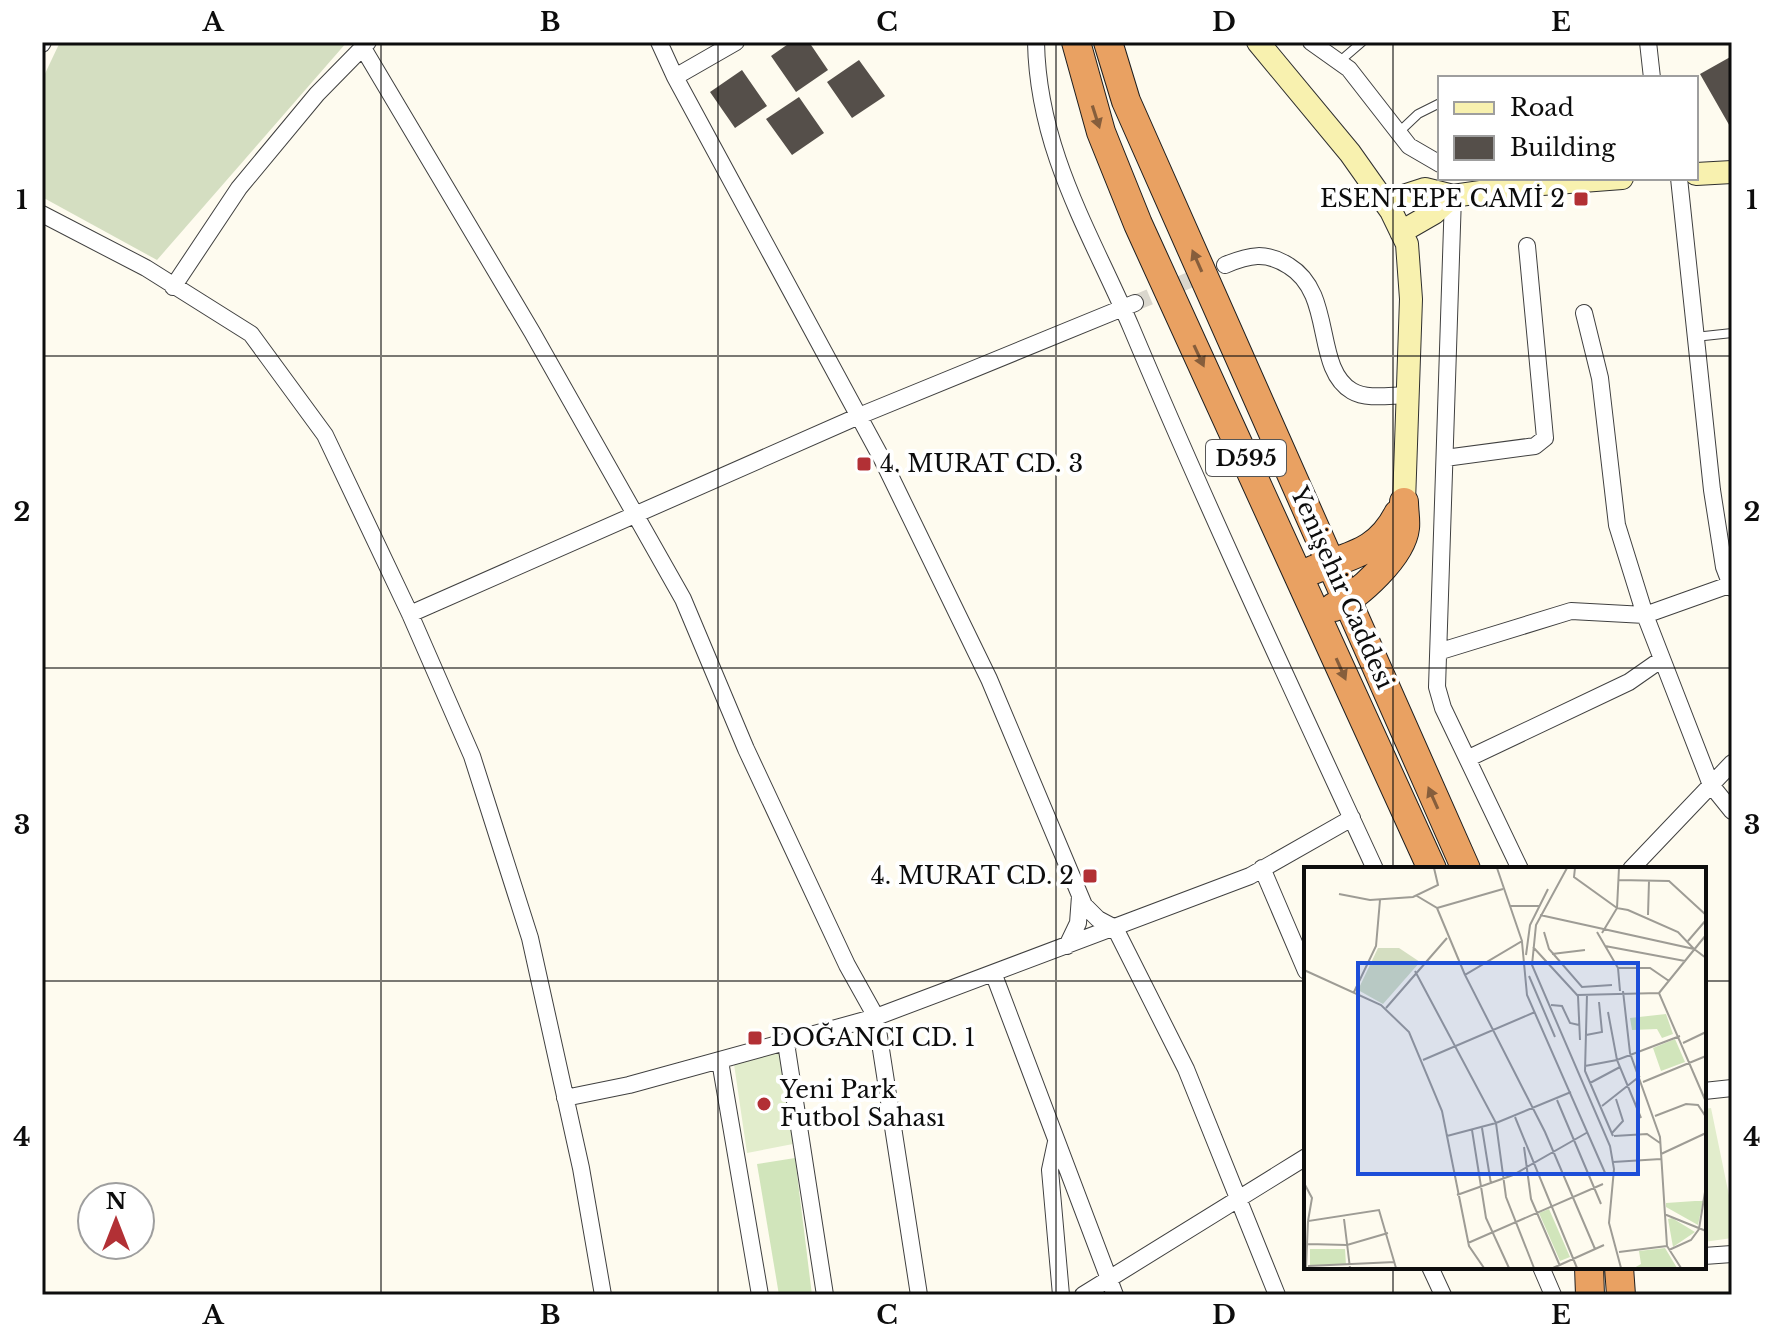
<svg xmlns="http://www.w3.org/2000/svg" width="1774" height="1337" font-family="'Libre Baskerville',serif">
<rect width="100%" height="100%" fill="#fefbef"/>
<path fill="#d1e5bb" d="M795,1158l17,137h-33l-22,-131z"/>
<path fill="#d4dec1" d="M60,42h287l-190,218 -115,-63v-117z"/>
<path fill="#e2edcc" d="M780,1051l13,93 -46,9 -13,-89z
M1711,1108l21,102v28l-28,4v-133z"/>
<path fill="#554f4a" d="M791,42h18l19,28 -32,22 -25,-36z
M1732,56v74l-32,-56z
M859,60l26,36 -33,22 -25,-36z
M742,70l25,36 -32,22 -25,-36z
M799,97l25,36 -32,22 -26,-36z"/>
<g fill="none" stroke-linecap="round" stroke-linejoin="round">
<path stroke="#dad7cd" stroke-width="16" stroke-dasharray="16 8" stroke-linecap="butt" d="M1135,303l90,-38"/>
<g stroke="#404040" stroke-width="10">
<path id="lane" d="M1340,61l22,-19
M1399,132l19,-18 22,-11
M1695,337l37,-4"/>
</g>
<g stroke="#404040" stroke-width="18">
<path id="street" d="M659,42l16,35
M736,42l-61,35 207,382 107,220 95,226 14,14 17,9 71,141 91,226
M1036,42c2,108 54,190 95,285 77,183 161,362 244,542
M1311,42l38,27 60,77 31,18
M1648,42l4,36
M42,44l1,-2
M363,48l169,284 151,267 63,150 101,216 29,52 43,278
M1679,178l33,312 12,77 8,21
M1453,196l-16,491 6,21 77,161
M42,214l104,54 105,66 74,101 85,179 62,142 58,182 51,230 22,127
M1225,265c24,-10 41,-14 64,1 46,28 24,102 63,125 15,9 39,4 56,4
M173,287l66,-99 78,-94 51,-52
M1584,313l16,65 17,147 28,90 66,170 21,26
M1445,458l90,-12 10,-8 -18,-192
M410,614l449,-198 276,-113
M1441,651l130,-40 74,4 87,-31
M1469,758l160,-76 33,-23
M1262,868l44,103
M1631,869l101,-106
M1067,946l11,-23 2,-27
M994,975l121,320
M786,1043l39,252
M720,1061l40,234
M1704,1091l28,-3
M565,1098l64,-13 247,-68 374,-141 102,-58
M1056,1142l-6,28 11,125
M1704,1256l28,-2
M1430,1267l13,28
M1541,1267l12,28
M1083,1295l223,-138"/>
</g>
<g stroke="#2f2f2f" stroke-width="24">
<path id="secondary" d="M1258,42l92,111 41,58 16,33 4,55 -7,203
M1696,174l36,-2
M1385,202l40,-13 28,7 76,-11 93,-7
M1401,232l33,-19 19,-17"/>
</g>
<g stroke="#1e1e1e" stroke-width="30">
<path id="highway" d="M1076,42l25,90 37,92 294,645
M1108,42l18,59 340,768
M1313,570c38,-15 65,-17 85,-56
M1334,607c24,-11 68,-51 71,-79 1,-8 -1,-17 -1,-26
M1589,1267l1,28
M1619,1267l2,28"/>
</g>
<use href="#lane" stroke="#fff" stroke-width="8"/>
<use href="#street" stroke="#fff" stroke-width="16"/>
<use href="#secondary" stroke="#f8f1af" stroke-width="22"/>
<use href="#highway" stroke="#e9a162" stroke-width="28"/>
</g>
<defs><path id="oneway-solid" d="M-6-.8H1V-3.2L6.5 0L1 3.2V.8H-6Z" transform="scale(2)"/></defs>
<g fill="#865e3c">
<use href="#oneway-solid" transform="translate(1096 117) rotate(72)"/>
<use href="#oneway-solid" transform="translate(1197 261) rotate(-114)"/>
<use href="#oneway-solid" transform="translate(1199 356) rotate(65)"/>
<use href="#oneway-solid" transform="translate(1341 669) rotate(66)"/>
<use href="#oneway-solid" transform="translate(1433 798) rotate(-114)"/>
</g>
<path fill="none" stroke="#0d0d0d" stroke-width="2" stroke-opacity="0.55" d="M381,42v1253M718,42v1253M1056,42v1253M1393,42v827M42,356h1690M42,668h1690M42,981h1264M1704,981h28M1393,1267v28"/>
<g fill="#b23035" stroke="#fff" stroke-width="3">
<rect x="1573" y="191" width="16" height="16" rx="4"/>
<rect x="856" y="456" width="16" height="16" rx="4"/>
<rect x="1082" y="868" width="16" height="16" rx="4"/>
<rect x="747" y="1030" width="16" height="16" rx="4"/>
<circle cx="764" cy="1104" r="8"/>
</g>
<g text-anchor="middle" stroke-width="8" stroke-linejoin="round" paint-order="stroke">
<rect fill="#fff" stroke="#565656" stroke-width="2" x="1206" y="440" width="80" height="36" rx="6"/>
<g font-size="22" font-weight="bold" fill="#0d0d0d">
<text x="1246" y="466">D595</text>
</g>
<g font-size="24" fill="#0d0d0d" stroke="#fff" text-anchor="start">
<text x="1565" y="207" text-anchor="end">ESENTEPE CAMİ 2</text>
<text x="880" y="472">4. MURAT CD. 3</text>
<text x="1074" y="884" text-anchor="end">4. MURAT CD. 2</text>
<text x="771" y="1046">DOĞANCI CD. 1</text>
<text x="780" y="1098">Yeni Park<tspan x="780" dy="28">Futbol Sahası</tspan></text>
</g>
<g font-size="24" fill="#0d0d0d" stroke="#fff">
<text transform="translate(1342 588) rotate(66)" y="8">Yenişehir Caddesi</text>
</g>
</g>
<g transform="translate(1304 867)">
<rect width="402" height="402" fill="#fefbef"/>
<path d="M362,147l7,20 -11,4 -5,-9 -25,1 -2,-12zM371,172l10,23 -24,9 -8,-23zM391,334h8l-5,24 -32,-18v-4zM245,342l21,48 -10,4 -21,-48zM368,351l23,14 -22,15 -5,-28zM361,381l12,20h-43l7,-4 -2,-13zM6,382h35l1,16h-36z" fill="#d1e5bb"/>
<path d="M74,81h21l21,14 -37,42 -25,-14z" fill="#d4dec1"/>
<path fill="none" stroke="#9e9c95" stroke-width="2" d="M193,1l25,73 -57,34 80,157 50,117M263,1l-31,57 -4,40 78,181 4,23 -5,54 12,45M271,1l-1,9 43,31M314,13l51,1 37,34M35,27l31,6 43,-3 25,-12 -4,-17M113,29l20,12 28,67M206,39h29M133,41l66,-19M313,41l2,-40M236,48l154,34 12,9M344,48l1,-34M240,65l5,17 33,38 30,-2M293,65l21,36 2,23M298,66l15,-25 11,2 50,22 16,17M384,74l18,-21M218,75l5,53 79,180M301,79l80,15M229,80l45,49 2,44M248,87l33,-4M222,88l4,-30 18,-36M314,101h32l19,13M0,103l77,35 28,27 33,79 27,135 15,22M111,104l81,152 10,74 28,71M225,109l26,61M319,124l7,62 30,84 7,109 14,22M50,125l22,-46 4,-46M355,126l47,-58M283,127l-2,77 28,65M273,128l82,-2 47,109M247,138l11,1 8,17 9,2M82,141l61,-70M304,145l9,48 24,58M282,168l16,-3 -3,-30M379,176l23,-11M119,193l112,-48M281,199l32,-6 63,-24M339,215l63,-26M286,216l30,-16M253,233l44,104M298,239l38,-30M351,249l31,-12 12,1 8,12M211,250l62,151M178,261l9,56M168,263l14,88 23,50M308,266l11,-12 -7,-22M143,269l49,-13 75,-31M310,269l33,-2 13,9M220,280l7,52 29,67M357,287l45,-21M309,295l48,-3M0,316l8,15 -4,23M153,328l56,-20 75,-43M360,347l42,17M40,352l6,49M164,376l135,-59M4,377l39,1 41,-12M365,383l22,-10 8,-11 7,-43M315,385l48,-6M4,399l87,-4M2,401l2,-47 71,-11 17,58M249,401l51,-23"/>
<path fill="#1d4ed8" fill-opacity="0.15" stroke="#1d4ed8" stroke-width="4" d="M54,96h280v211h-280z"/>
<rect width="402" height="402" fill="none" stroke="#0d0d0d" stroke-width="4"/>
</g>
<rect width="1774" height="1337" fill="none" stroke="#ffffff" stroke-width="88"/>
<rect x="1438" y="76" width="260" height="104" fill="#ffffff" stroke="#9e9e9e" stroke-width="2"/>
<rect x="1454" y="102" width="40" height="12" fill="#f8f1af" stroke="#9e9e9e" stroke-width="2"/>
<text x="1510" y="116" font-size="24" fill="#0d0d0d">Road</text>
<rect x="1454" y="136" width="40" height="24" fill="#554f4a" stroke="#9e9e9e" stroke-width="2"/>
<text x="1510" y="156" font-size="24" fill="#0d0d0d">Building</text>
<g transform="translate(116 1221)"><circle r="38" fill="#ffffff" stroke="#9e9e9e" stroke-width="2"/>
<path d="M0-6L14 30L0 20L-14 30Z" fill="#b23035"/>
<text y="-12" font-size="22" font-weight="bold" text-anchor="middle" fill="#0d0d0d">N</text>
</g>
<rect x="44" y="44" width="1686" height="1249" fill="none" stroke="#0d0d0d" stroke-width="3"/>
<g font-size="26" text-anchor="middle" font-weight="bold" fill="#0d0d0d">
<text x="213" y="31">A</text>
<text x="550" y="31">B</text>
<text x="887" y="31">C</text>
<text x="1224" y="31">D</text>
<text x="1561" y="31">E</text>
<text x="22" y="209">1</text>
<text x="1752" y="209">1</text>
<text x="22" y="521">2</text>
<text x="1752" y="521">2</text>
<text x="22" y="834">3</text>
<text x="1752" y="834">3</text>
<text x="22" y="1146">4</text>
<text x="1752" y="1146">4</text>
<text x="213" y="1324">A</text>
<text x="550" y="1324">B</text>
<text x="887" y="1324">C</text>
<text x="1224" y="1324">D</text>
<text x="1561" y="1324">E</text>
</g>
</svg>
